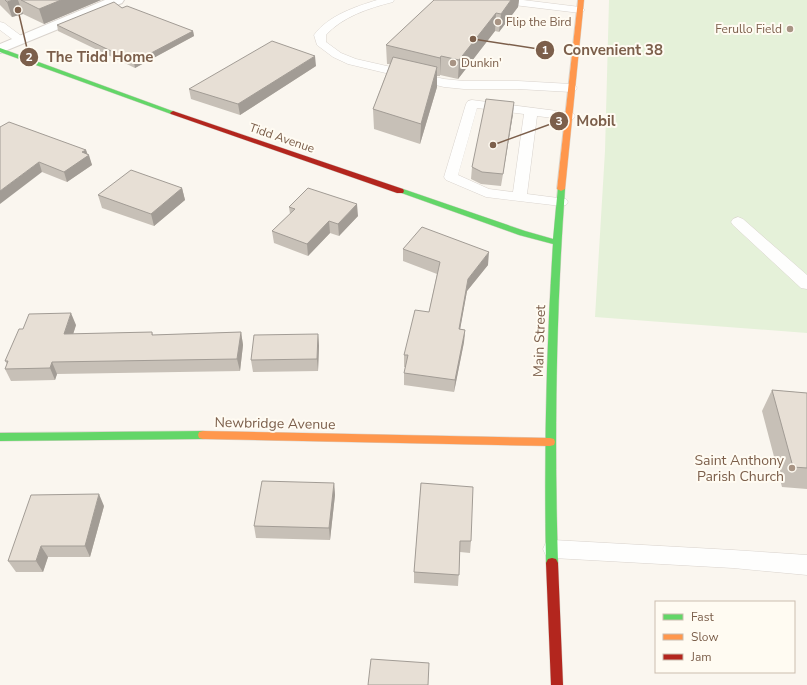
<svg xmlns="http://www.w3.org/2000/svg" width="807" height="685" font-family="'Nunito Sans',sans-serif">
<rect width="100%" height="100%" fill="#faf6ef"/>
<path fill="#e5f1d9" d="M609,0h198v333l-212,-16 10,-166z"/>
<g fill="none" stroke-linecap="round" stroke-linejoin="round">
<g stroke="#d9d3cd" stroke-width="1">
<path id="lane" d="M377,0h17l-1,2c-24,6 -51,15 -67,33v7l15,11 15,6 88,20 20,2h54l53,3 4,1 2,3 -2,3 -4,1 -53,-3h-54l-20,-2 -96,-23 -15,-7 -16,-12 -3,-10c15,-20 41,-28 63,-35z
M492,0h31l57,7 5,3 -5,3 -83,-10z
M0,22l4,1 20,15 2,2 -2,2h-8l-16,-12z
M472,100l101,13 2,3 -2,3 -4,1 -32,-4 -10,78 39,5 2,3 -2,3 -5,1 -75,-9 -40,-17 -2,-3 22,-73 2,-3zM477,108l47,6 -11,78 -24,-3 -31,-14z
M738,217l5,2 64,56v14l-6,-1 -68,-63 -2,-3 2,-3z
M553,540l180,10 74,5v20l-74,-7 -180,-10 -7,-2 -3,-7 3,-7z"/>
</g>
<g stroke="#d9d3cd" stroke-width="2">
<path id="street" d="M105,0h19l-2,3 -122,50v-9z"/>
</g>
<g stroke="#d8d2c9" stroke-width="1">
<path id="fast" d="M0,48l175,64 1,1 -1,1h-4l-171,-62z
M558,187h6l1,2c-9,124 -11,249 -7,374l-2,4 -4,1 -4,-1 -2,-4c-2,-106 0,-213 7,-319l-34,-9 -123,-44 1,-2h6l122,42 28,8z
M203,431l4,1 1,3 -1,3 -4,1 -203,2v-8z"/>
</g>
<g stroke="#d8d2c9" stroke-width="1">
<path id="slow" d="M578,0h6l-19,189 -4,2 -4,-2z
M203,431l347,7 4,1 1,3 -1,3 -4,1 -347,-7 -4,-1 -1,-3 1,-3z"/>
</g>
<g stroke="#d8d2c9" stroke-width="1">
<path id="jam" d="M173,111l230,78 1,2 -1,2h-6l-226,-79 -1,-1z
M552,558l4,1 2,4 5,122h-12l-5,-122 2,-4z"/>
</g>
<use href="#lane" fill="#fefefd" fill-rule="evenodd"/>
<use href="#street" fill="#fefefd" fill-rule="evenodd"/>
<use href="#fast" fill="#63d668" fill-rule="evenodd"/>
<use href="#slow" fill="#ff974d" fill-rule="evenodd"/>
<use href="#jam" fill="#b3261e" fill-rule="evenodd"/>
</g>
<path fill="#c7c0b7" d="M0,0h101l-57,24 -21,-10 -11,3 -12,-12z
M434,0h85l-1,7 -19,25 -4,-1 -37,48 -18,-4v1h-3v11l-17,57 -46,-15 -1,-20 17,-45h-3l-1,-19z
M122,8l71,23 1,5 -59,32 -77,-37 -1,-6z
M316,66l-76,49 -49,-16 -2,-10z
M513,114l-12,72 -20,-2 -10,-5 1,-12z
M0,127l86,23 6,15 -25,17 -25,-10z
M182,188l3,12 -31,26 -52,-18 -4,-13z
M289,207l69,9 -19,20 -9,-3 -22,23 -34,-13 -2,-12 18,-17z
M403,249l85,16 -21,26 -7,38 5,1 -1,12 -10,50 -50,-7v-12l1,-6h-1v-12l25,-43 8,-38 -34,-13z
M76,325l-3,9 79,-2 1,3 88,-3 2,13 -3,26 -183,3 -2,6 -44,1 -6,-12 2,-5 -2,-3 18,-32z
M318,334l1,12 -1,25 -65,1 -2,-12z
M772,390l35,3v96l-25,-2 -20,-76z
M334,483l1,12 -5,45 -74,-2 -2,-12z
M421,483l50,58 -1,12 -10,-1 -2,34 -44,-3v-11z
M104,506l-14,51h-42l-5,15h-27l-8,-11z"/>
<path fill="#a29c95" d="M13,0h5l5,14 -11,3 -5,-15z
M61,0h40l-57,24 -5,-15z
M511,0h8l-1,7 -19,25 2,-18z
M496,13l-1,18 -37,48 1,-19z
M193,31l1,5 -59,32 -1,-6z
M315,56l1,10 -76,49 -2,-11z
M441,56l-1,19v1v-18z
M437,67v20l-17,57 1,-20z
M514,102l-1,12 -12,72 2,-12z
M86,150l2,6 1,-1 3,10 -25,17 -3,-10 18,-20z
M39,162l3,10 -42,32v-13z
M182,188l3,12 -31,26 -3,-12z
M357,204l1,12 -19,20 -1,-12z
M329,221l1,12 -22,23 -1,-12z
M489,252l-1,13 -21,26 -9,50 1,-12 9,-50z
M71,313l5,12 -7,22 -5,-13z
M465,330l-1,12 -10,50 1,-12z
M241,332l2,13 -3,26 -3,-12z
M318,334l1,12 -1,25 -1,-12z
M52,362l5,12 -2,6 -5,-12z
M334,483l1,12 -5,45 -1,-12z
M99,494l5,12 -14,51 -5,-11z
M41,546l7,11 -5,15 -7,-11z"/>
<path fill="#e7dfd5" stroke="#a29c95" d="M5,0h8l-6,2z
M21,0h40l-22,9z
M434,0h77l-10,14 -5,-1 -37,47 -18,-4 -1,2 -54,-13z
M114,2l8,6 5,-2 66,25 -59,31 -77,-37z
M272,41l43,15 -77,48 -49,-15z
M393,57l44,10 -16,57 -48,-15z
M486,99l28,3 -11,72 -21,-2 -10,-5z
M9,122l77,28 -4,2 7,3 -25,17 -25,-10 -39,29v-64z
M131,170l51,18 -31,26 -53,-19z
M308,188l49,16 -19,20 -9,-3 -22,23 -35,-13 23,-22 -6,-2z
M422,227l67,25 -21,27 -9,50 6,1 -10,50 -51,-7 4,-18h-4l11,-45 14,2 11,-50 -37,-13z
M71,313l-7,21 88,-2v3l89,-3 -4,27 -185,3 -2,6 -45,1 3,-8h-3l14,-32h4l6,-15z
M318,334l-1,25 -66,1 3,-25z
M772,390l35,3v75l-14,-1z
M262,481l72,2 -5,45 -75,-2z
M421,483l52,4 -2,54h-11l-1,34 -45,-3z
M99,494l-14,52h-44l-5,15h-28l23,-66z
M371,659l58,4 -1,22h-60z"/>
<g fill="#a89484" stroke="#fffbf2" stroke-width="1.5">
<circle cx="498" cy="22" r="4"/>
<circle cx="790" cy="29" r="4"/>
<circle cx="453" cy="63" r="4"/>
<circle cx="792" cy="468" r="4"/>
</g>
<g text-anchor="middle" stroke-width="4" stroke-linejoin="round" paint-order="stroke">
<g font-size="12" fill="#7c5f4b" stroke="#fffbf2" text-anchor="start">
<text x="506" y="26">Flip the Bird</text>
<text x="782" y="33" text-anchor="end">Ferullo Field</text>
<text x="461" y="67">Dunkin'</text>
</g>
<g font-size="12" fill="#7c5f4b" stroke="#fffbf2">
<text transform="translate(282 138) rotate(19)" y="4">Tidd Avenue</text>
</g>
<g font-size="14" fill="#7c5f4b" stroke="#fffbf2">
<text transform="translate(539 341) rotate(-88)" y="5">Main Street</text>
<text transform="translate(275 423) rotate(1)" y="5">Newbridge Avenue</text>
</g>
<g font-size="14" fill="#7c5f4b" stroke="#fffbf2" text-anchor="end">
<text x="784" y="465">Saint Anthony<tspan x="784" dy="16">Parish Church</tspan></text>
</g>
</g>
<path fill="none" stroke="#7c5f4b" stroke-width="1.5" d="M473 39L545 50M18 10L29 57M493 145L559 121"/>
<g fill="#7c5f4b" stroke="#fffbf2" stroke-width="1.5">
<circle cx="473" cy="39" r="4"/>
<circle cx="18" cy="10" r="4"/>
<circle cx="493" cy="145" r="4"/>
<circle cx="545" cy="50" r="10"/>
<circle cx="29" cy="57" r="10"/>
<circle cx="559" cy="121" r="10"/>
</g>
<g font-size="12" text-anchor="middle" font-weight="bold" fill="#fff">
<text x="545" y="54">1</text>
<text x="29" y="61">2</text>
<text x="559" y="125">3</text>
</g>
<g font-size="15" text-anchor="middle" font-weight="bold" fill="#7c5f4b" stroke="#fffbf2" stroke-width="4" stroke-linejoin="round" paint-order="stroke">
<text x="613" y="55">Convenient 38</text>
<text x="100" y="62">The Tidd Home</text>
<text x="596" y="126">Mobil</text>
</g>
<rect x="655" y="601" width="140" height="72" fill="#fffbf2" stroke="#cbbdaf"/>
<rect x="663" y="614" width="20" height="6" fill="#63d668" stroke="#cbbdaf"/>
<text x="691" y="621" font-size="12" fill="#7c5f4b">Fast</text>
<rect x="663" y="634" width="20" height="6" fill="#ff974d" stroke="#cbbdaf"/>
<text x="691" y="641" font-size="12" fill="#7c5f4b">Slow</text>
<rect x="663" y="654" width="20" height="6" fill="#b3261e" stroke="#cbbdaf"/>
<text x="691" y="661" font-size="12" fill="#7c5f4b">Jam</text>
</svg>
